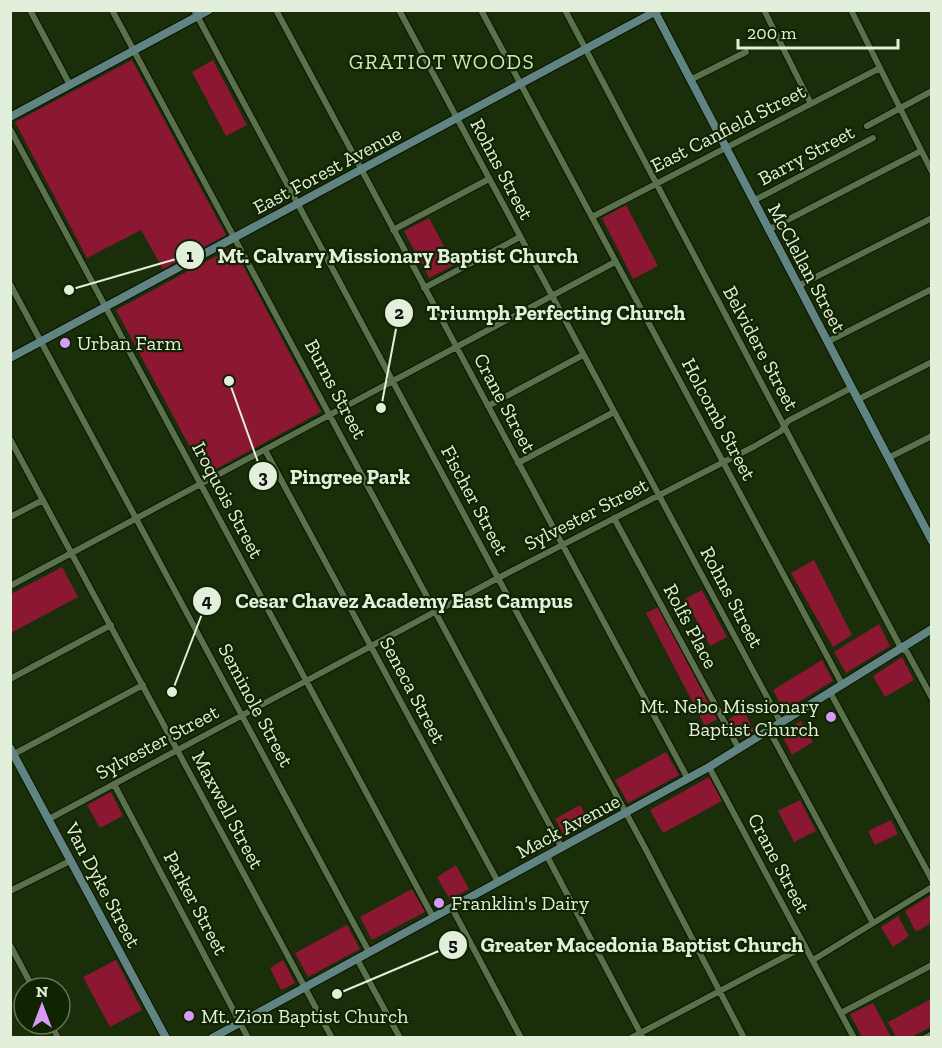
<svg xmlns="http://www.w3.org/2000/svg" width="942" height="1048" font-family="'Zilla Slab',serif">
<rect width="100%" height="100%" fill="#1a2e0a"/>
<path fill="#8b1733" d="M132,60l94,175 -63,34 -22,-39 -54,28 -72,-136z
M213,60l34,65 -21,11 -34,-64z
M626,205l32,61 -25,13 -31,-61z
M429,218l25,47 -25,13 -25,-47z
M233,247l88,165 -116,63 -89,-165z
M814,560l38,75 -19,12 -42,-74z
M62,567l16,30 -67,36v-39z
M702,590l25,47 -17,9 -25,-47z
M658,607l59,112 -12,7 -59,-113z
M879,624l11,22 -44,27 -12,-21z
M902,657l12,23 -29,17 -12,-21z
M822,660l11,21 -49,30 -11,-21z
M744,711l10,20 -14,8 -11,-20z
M801,721l12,21 -21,13 -11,-22z
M666,752l13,23 -51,28 -13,-23z
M709,777l13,24 -59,32 -13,-23z
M111,792l12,24 -23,12 -13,-23z
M800,800l16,31 -22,11 -16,-31z
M580,805l10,18 -25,14 -10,-18z
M891,820l7,14 -23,11 -7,-14z
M456,865l13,24 -19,11 -13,-23z
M412,889l13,23 -53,28 -12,-23z
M931,895v28l-15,9 -11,-21z
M898,916l11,20 -16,11 -12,-20z
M347,925l13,24 -52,28 -13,-24z
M116,960l26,50 -32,17 -27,-50z
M283,960l12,23 -14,7 -11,-22z
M931,999v28l-20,10h-15l-8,-15z
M873,1003l18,34h-29l-12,-23z"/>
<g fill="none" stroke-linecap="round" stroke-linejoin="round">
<g stroke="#041500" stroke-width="8">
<path id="street" d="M30,10l40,75
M112,10l450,838
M194,10l304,568 146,268 100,192
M276,10l412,769
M399,10l382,713
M481,10l361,674
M565,10l318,604 18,34 6,4 25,46
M764,10l47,94
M851,10l81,162
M690,80l56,-28
M867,126l65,-35
M10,129l423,788
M753,201l120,-63
M592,217l288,-149
M393,230l96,-51
M768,230l153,-79
M10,284l359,668
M798,286l134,-68
M424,288l96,-51
M827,342l105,-53
M857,400l75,-38
M488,406l95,-51
M10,439l322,599
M265,450l233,432
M888,458l44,-22
M518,463l96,-51
M10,517l33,-17
M614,518l125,231
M10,586l605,-324
M10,679l101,-54
M830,692l102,188
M769,730l104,193
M14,754l129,-69
M709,767l145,271
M114,784l134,254
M49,819l449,-241 257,-132 26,-15 7,-10 63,-33
M547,856l96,182
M10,891l60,-30
M452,908l69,130
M10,945l23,43
M357,959l43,79
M813,960l119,-73
M841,1013l91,-48
M51,1024l7,14
M631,1038l174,-92
M925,1038l7,-4"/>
</g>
<g stroke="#041500" stroke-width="10">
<path id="secondary" d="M654,10l278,531
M10,117l199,-107
M10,358l648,-348
M10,748l156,290
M212,1038l497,-271 223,-138"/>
</g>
<use href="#street" stroke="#5a714c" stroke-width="6"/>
<use href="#secondary" stroke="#618482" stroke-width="8"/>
</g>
<g fill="#d89af8" stroke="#112402" stroke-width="2">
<circle cx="65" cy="343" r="6"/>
<circle cx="831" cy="717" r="6"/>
<circle cx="439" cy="903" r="6"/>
<circle cx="189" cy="1016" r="6"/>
</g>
<g text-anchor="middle" stroke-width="4.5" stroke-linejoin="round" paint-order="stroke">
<g font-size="20" fill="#e2efda" stroke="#112402">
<text transform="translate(728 128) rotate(-27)" y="7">East Canfield Street</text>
<text transform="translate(806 155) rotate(-28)" y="7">Barry Street</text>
<text transform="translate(502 169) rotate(62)" y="7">Rohns Street</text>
<text transform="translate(327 170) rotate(-28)" y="7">East Forest Avenue</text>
<text transform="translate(807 268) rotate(62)" y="7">McClellan Street</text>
<text transform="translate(761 348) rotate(62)" y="7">Belvidere Street</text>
<text transform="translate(336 389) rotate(62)" y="7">Burns Street</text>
<text transform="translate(505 403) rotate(62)" y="7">Crane Street</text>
<text transform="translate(719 419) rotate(62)" y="7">Holcomb Street</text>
<text transform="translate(228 500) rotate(62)" y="7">Iroquois Street</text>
<text transform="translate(475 500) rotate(62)" y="7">Fischer Street</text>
<text transform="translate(586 514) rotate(-27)" y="7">Sylvester Street</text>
<text transform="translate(732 597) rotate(62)" y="7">Rohns Street</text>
<text transform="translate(691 626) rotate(62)" y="7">Rolfs Place</text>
<text transform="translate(413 690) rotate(62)" y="7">Seneca Street</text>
<text transform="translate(256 705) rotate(62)" y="7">Seminole Street</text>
<text transform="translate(157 742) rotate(-28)" y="7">Sylvester Street</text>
<text transform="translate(228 810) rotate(62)" y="7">Maxwell Street</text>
<text transform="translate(568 826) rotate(-28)" y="7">Mack Avenue</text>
<text transform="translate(779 863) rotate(62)" y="7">Crane Street</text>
<text transform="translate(103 885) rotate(62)" y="7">Van Dyke Street</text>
<text transform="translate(196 903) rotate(62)" y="7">Parker Street</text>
</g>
<g font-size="20" fill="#e2efda" stroke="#112402" text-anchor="start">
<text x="77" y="350">Urban Farm</text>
<text x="819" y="713" text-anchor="end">Mt. Nebo Missionary<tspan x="819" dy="23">Baptist Church</tspan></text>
<text x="451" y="910">Franklin's Dairy</text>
<text x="201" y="1023">Mt. Zion Baptist Church</text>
</g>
<g font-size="21" letter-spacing="1.5" fill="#cee8bf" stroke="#112402">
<text x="442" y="69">GRATIOT WOODS</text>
</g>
</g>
<path fill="none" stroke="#e2efda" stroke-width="2" d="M69 290L190 255M381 408L399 313M229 381L263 476M172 692L207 601M337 994L453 945"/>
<g fill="#e2efda" stroke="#112402" stroke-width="2">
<circle cx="69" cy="290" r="6"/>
<circle cx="381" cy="408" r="6"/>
<circle cx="229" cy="381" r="6"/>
<circle cx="172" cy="692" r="6"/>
<circle cx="337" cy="994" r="6"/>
<circle cx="190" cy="255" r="15"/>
<circle cx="399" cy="313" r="15"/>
<circle cx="263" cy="476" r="15"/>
<circle cx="207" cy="601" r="15"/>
<circle cx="453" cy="945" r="15"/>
</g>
<g font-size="18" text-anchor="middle" font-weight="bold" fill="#111">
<text x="190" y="262">1</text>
<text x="399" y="319">2</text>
<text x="263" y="483">3</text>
<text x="207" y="607">4</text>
<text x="453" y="951">5</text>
</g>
<g font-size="21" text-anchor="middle" font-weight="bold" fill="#e2efda" stroke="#112402" stroke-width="4.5" stroke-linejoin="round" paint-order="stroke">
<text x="398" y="263">Mt. Calvary Missionary Baptist Church</text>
<text x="556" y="320">Triumph Perfecting Church</text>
<text x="350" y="484">Pingree Park</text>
<text x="404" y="608">Cesar Chavez Academy East Campus</text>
<text x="642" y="952">Greater Macedonia Baptist Church</text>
</g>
<rect width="942" height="1048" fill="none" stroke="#e2efda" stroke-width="24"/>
<g transform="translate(42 1006)"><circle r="28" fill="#112402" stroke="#657558" stroke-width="1.5"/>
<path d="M0-4.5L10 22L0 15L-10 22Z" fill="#d89af8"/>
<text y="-9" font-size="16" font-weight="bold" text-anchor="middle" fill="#e2efda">N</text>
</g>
<path d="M738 39v9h160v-9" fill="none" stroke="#e2efda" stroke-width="3"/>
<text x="747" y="39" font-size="18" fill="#e2efda" stroke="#112402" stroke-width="4.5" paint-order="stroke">200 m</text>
</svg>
